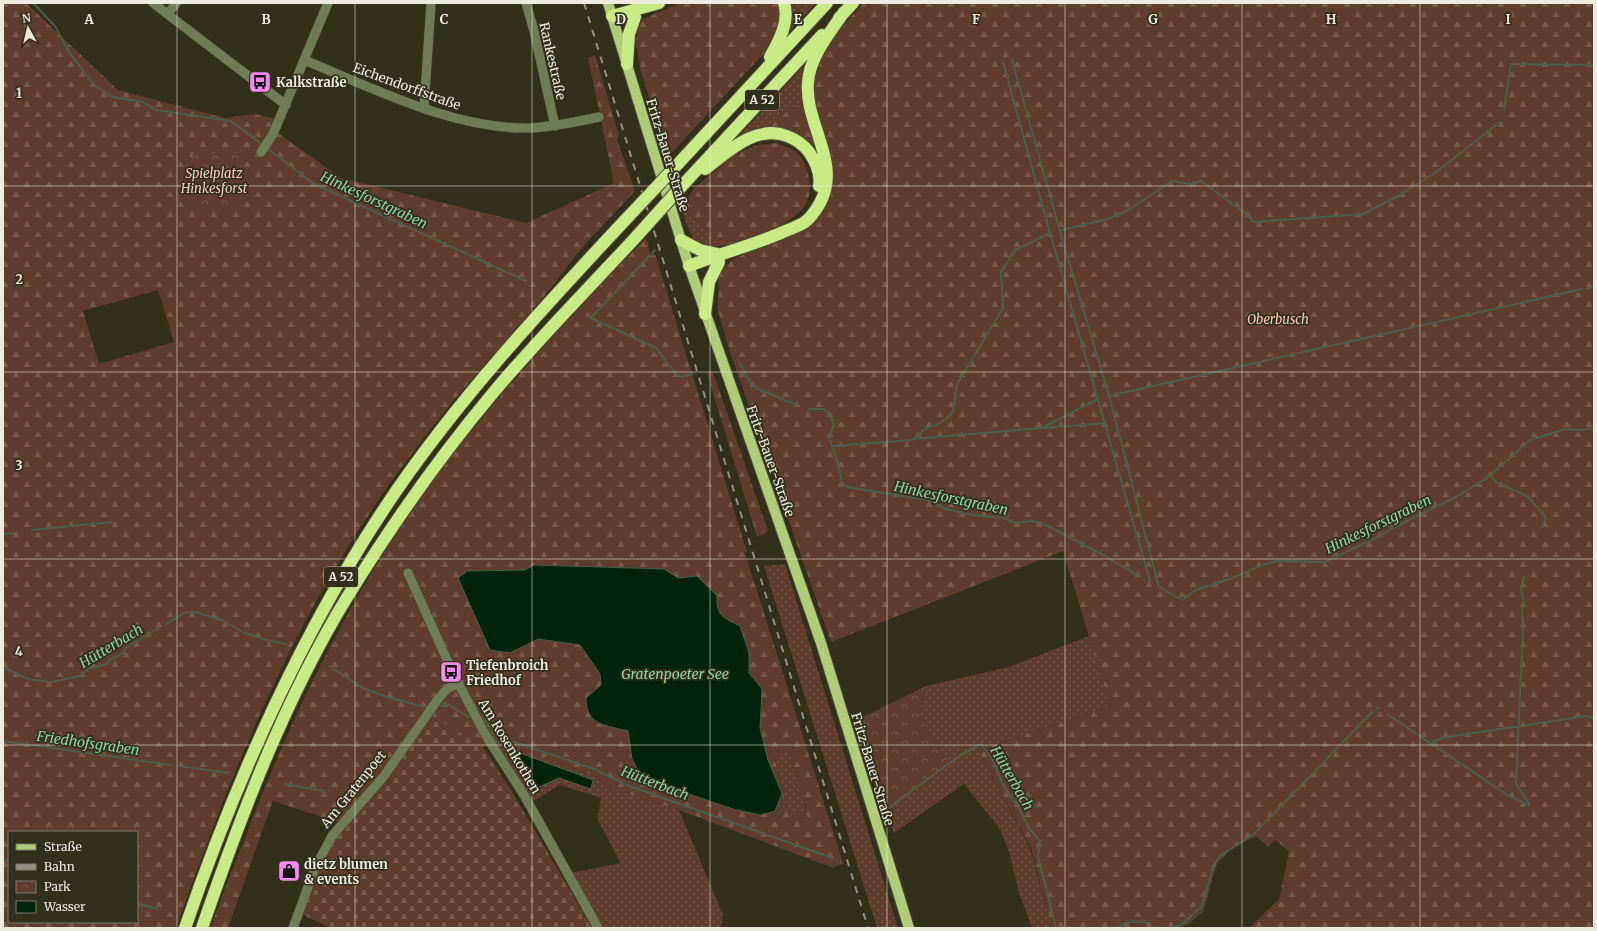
<svg xmlns="http://www.w3.org/2000/svg" width="1597" height="931" font-family="Merriweather,serif">
<defs>
<pattern id="grass-dots" width="8" height="8" patternUnits="userSpaceOnUse"><rect width="8" height="8" fill="#5f3c2b"/><path d="M2 2h.1M6 6h.1" fill="none" stroke="#765849" stroke-width="1.8" stroke-linecap="round"/></pattern>
<pattern id="forest-firs" width="22" height="20" patternUnits="userSpaceOnUse"><rect width="22" height="20" fill="#5f3c2b"/><path d="M5 1l3.5 6h-7zM16 11l3.5 6h-7z" fill="#765849"/></pattern>
<pattern id="cemetery-stones" width="16" height="16" patternUnits="userSpaceOnUse"><rect width="16" height="16" fill="#5f3c2b"/><path d="M2 7V4a2 2 0 0 1 4 0v3zM10 15v-3a2 2 0 0 1 4 0v3z" fill="#765849"/></pattern>
<pattern id="park-crowns" width="20" height="18" patternUnits="userSpaceOnUse"><rect width="20" height="18" fill="#5f3c2b"/><path d="M2 6a3 3 0 1 1 6 0M12 15a3 3 0 1 1 6 0" fill="none" stroke="#765849"/></pattern>
</defs>
<rect width="100%" height="100%" fill="#322f1b"/>
<path fill="url(#grass-dots)" d="M787,3h29l-34,36z
M811,58l-6,45 -29,13 -7,13 -37,15z
M681,208l46,37c-35,5 -36,-8 -46,-37z
M785,564l113,364h-21l-113,-362z
M1089,636l21,70 -132,44 52,98 22,80h-20l-12,-32 -10,-41 -10,-26 -36,-45 -70,49 -7,-19 63,-50 -30,-46 6,-32 83,-19z
M498,745h11l88,32 6,9 76,24 44,105 -2,13h-120l-30,-55 50,-10 -24,-44 4,-21 -41,-13 -28,17z
M790,752l17,65 -19,-7 -14,-55z"/>
<path fill="url(#forest-firs)" fill-rule="evenodd" d="M3,3h23l92,87 107,28 30,-4 21,5 -7,12 9,2 63,45 185,45 88,-40 -26,-125 7,-3 24,80 -2,4 18,52c-18,20 -37,39 -54,58 -10,12 -18,24 -27,35 -39,48 -82,93 -120,141 -49,61 -93,129 -130,199 -52,98 -91,200 -128,304h-173zM158,290l16,52 -75,22 -16,-53zM9,832h128v90h-128z
M680,3h98c9,16 -4,35 -12,48l-98,106 -27,-85 -5,-27 1,-15 6,-11z
M864,3h730v925h-345l30,-29 10,-48 -14,-11 -7,7 -11,-10 -7,2 -20,11 -13,13 -14,49 -16,13 -6,3h-129l-21,-80 -53,-98 132,-44 -47,-155 -232,91 -101,-290 -12,-41 1,-38 14,-14 60,-24 14,-9 19,-26 -9,-85 -5,-29 7,-27 17,-26z
M805,103l12,40 -6,6c-15,-16 -21,-19 -42,-20l7,-13z
M775,143c20,6 28,10 33,31 2,7 3,18 0,25 -8,25 -58,39 -81,46l-46,-37 13,-20 43,-35 20,-8z
M647,237l3,19 5,-2 92,298 -2,1 98,310 -10,5 -154,-58 -76,-24 -6,-9 -88,-32 -26,2 -60,-36 -41,63 -42,49 -67,-22 -45,127h-17c9,-29 21,-57 32,-85 42,-111 90,-213 155,-312 71,-107 159,-202 249,-294zM586,566l78,3 52,38 6,11 18,8 9,27v20l13,16 -3,39 9,32 -136,-1 -4,-28 -33,-9 -9,-24 15,-13 -1,-11 -20,-29 -42,-6 -28,14 -43,-82 58,-1zM790,752l17,64v1l-19,-7 -14,-54z
M713,372l55,159 -11,6 -50,-164z"/>
<path fill="url(#cemetery-stones)" d="M431,715l52,32 28,43 81,138h-261l-30,-14 17,-45 16,-32z"/>
<path fill="url(#park-crowns)" d="M194,153h53c-9,19 -9,35 -7,56h-53l3,-18 -1,-12 -8,-5z
M926,686l-6,32 30,46 -63,50 -32,-93z"/>
<path fill="#01230b" stroke="#485f4b" d="M534,565l130,4 14,9 19,-2 20,20c-1,20 7,22 23,30l9,27v20l13,16 -2,39 8,32 14,34 -7,17 -15,4 -27,-6 -83,-28 -13,-13 -5,-9 -4,-28c-22,-6 -42,-5 -42,-33l15,-13 -1,-11 -20,-29 -42,-6 -28,14 -20,-3 -32,-72 9,-7 58,-1z
M512,750l81,30 -2,9 -32,-11 -29,13 -9,-23 -11,-14z"/>
<g fill="none" stroke-linecap="round" stroke-linejoin="round">
<path stroke="#485f4b" stroke-width="2" d="M33,3l22,23 14,26 25,33 19,12 30,5 13,8 75,11 32,24
M1012,60l48,171 49,165 50,191 23,13 14,-10 39,-13 27,-12 15,-4 48,1 57,-27 11,-7 63,-31 31,-19 43,-38 35,-11 16,1 13,-2
M1003,62l47,171 100,348
M1504,109l7,-45 83,1
M267,148l47,36 212,97
M1062,230l46,-11 22,-10 42,-28 19,3 10,-3 48,35 5,6 109,-8 37,-19 35,-22 65,-51
M1586,289l8,-2
M589,317l67,31 19,25 6,4 11,-3
M591,318l64,-68
M739,362l11,20 8,7 39,16
M1109,396l473,-107
M809,409h15l6,6 4,9 -5,14 8,22 5,22 5,5 80,13 19,9 27,6 30,3 13,5 16,-2 10,2 63,33 34,20
M1044,428l61,-5
M913,439l129,-11 56,-29
M833,446l80,-6 12,-11 11,-4 10,-6 7,-7 4,-28 46,-76 -2,-36 14,-22 35,-17
M1491,475l5,7 31,14 19,21 -4,10
M32,530l80,-8
M3,534l10,-1
M1524,577l-3,14 3,10 -2,9 1,17 -7,157 14,21
M166,624l18,-11 11,-1 27,8 23,13 21,7 20,4
M329,666l34,22 18,7 43,12
M3,667l25,12 23,3 29,-6 8,-7 18,-5 5,-5 12,-6 3,-5 33,-20
M438,706l10,-2 20,13 3,-1
M1377,708l1,1
M1387,714l122,82 20,9
M482,718l4,3 10,21h18l83,28c10,7 21,9 32,16l204,72
M3,741l168,24
M1430,744l11,-6 145,-22 8,2
M179,766l50,7
M285,784l39,7
M887,809l75,-55 19,-10 11,14 11,27 16,23 10,20 11,13 -2,15 18,72
M3,859l6,2
M137,903l20,6
M1118,928c8,-8 20,-7 31,-5l4,5
M1173,928l9,-4 20,-18 12,-41 6,-9 35,-23 117,-121"/>
<g stroke="#504d3a" stroke-width="10">
<path id="minor" d="M153,3l133,102
M526,3l8,28 21,95
M168,14l8,-11
M304,60c69,28 150,70 226,68 23,-1 46,-6 69,-11
M424,108l7,-105
M261,152l12,-18 55,-131
M408,573l45,100 32,61 39,61 74,133
M293,928l22,-60 17,-32 52,-60 54,-77 9,-10 12,-6"/>
</g>
<g stroke="#504d3a" stroke-width="12">
<path id="major" d="M608,3l79,257 134,383 88,285"/>
</g>
<g stroke="#504d3a" stroke-width="14">
<path id="highway" d="M612,16l47,-13
M839,18l14,-15
M770,57c9,-16 20,-36 14,-54
M627,64l2,-30 6,-17
M677,165l150,-162
M705,169c23,-17 50,-45 82,-33 8,3 16,8 22,16 7,10 12,22 10,34
M680,188l142,-153
M681,240l19,10 18,4
M689,266c31,-13 63,-20 94,-34 7,-3 16,-6 22,-10 7,-5 11,-12 15,-19 22,-40 -16,-80 -12,-121 2,-26 22,-49 36,-70
M705,314l4,-32 10,-20
M185,928c51,-148 114,-291 201,-422 70,-105 157,-198 243,-290
M202,928c39,-113 82,-227 144,-329 43,-70 95,-144 147,-206 45,-54 95,-104 143,-156"/>
</g>
<use href="#minor" stroke="#6f7d56" stroke-width="9"/>
<use href="#major" stroke="#afcc78" stroke-width="10"/>
<use href="#highway" stroke="#c9eb85" stroke-width="12"/>
<path stroke="#949181" stroke-width="2" stroke-dasharray="7 7" stroke-linecap="butt" d="M584,3l284,925"/>
<g stroke="#504d3a" stroke-width="14" stroke-linecap="butt">
<path id="highway-bridge" d="M629,216l48,-51
M636,237l44,-49"/>
</g>
<use href="#highway-bridge" stroke="#c9eb85" stroke-width="12"/>
</g>
<path fill="none" stroke="#eeecdf" stroke-width="1" stroke-opacity="0.55" d="M177,3v925M355,3v925M532,3v925M710,3v925M887,3v925M1065,3v925M1242,3v925M1420,3v925M3,186h1591M3,372h1591M3,559h1591M3,745h1591"/>
<defs>
<g id="bus-square" transform="scale(1.15)"><rect x="-9" y="-9" width="18" height="18" rx="4" fill="#f589ef" stroke="#322f1b"/><path d="M-5-6H5V4H4V6H2V4H-2V6H-4V4H-5ZM-3.5-4V0h7V-4ZM-3.5 1.2v1.5H-2V1.2ZM2 1.2v1.5H3.5V1.2Z" fill="#111"/></g>
<g id="shop-square" transform="scale(1.15)"><rect x="-9" y="-9" width="18" height="18" rx="4" fill="#f589ef" stroke="#322f1b"/><path d="M-5-2.5h2.3a2.7 3.5 0 0 1 5.4 0H5L5.5 6h-11ZM-1.5-2.5h3a1.5 2.3 0 0 0-3 0Z" fill="#111"/></g>
</defs>
<g fill-rule="evenodd">
<use href="#bus-square" x="260" y="82"/>
<use href="#bus-square" x="451" y="672"/>
<use href="#shop-square" x="289" y="871"/>
</g>
<g text-anchor="middle" stroke-width="3.5" stroke-linejoin="round" paint-order="stroke">
<g fill="#322f1b" stroke="#b6b3a4" stroke-width="1">
<rect x="745" y="90" width="34" height="20" rx="3"/>
<rect x="324" y="567" width="34" height="20" rx="3"/>
</g>
<g font-size="12" font-weight="bold" fill="#eeecdf">
<text x="762" y="104">A 52</text>
<text x="341" y="581">A 52</text>
</g>
<g font-size="13" fill="#eeecdf" stroke="#322f1b">
<text transform="translate(553 61) rotate(77)" y="5">Rankestraße</text>
<text transform="translate(407 86) rotate(20)" y="5">Eichendorffstraße</text>
<text transform="translate(668 155) rotate(73)" y="5">Fritz-Bauer-Straße</text>
<text transform="translate(771 461) rotate(70)" y="5">Fritz-Bauer-Straße</text>
<text transform="translate(510 746) rotate(59)" y="5">Am Rosenkothen</text>
<text transform="translate(873 769) rotate(73)" y="5">Fritz-Bauer-Straße</text>
<text transform="translate(353 789) rotate(-51)" y="5">Am Gratenpoet</text>
</g>
<g font-size="13" font-weight="bold" fill="#eeecdf" stroke="#322f1b" text-anchor="start">
<text x="276" y="87">Kalkstraße</text>
<text x="466" y="670">Tiefenbroich<tspan x="466" dy="15">Friedhof</tspan></text>
<text x="304" y="869">dietz blumen<tspan x="304" dy="15">&amp; events</tspan></text>
</g>
<g font-size="13" font-style="italic" fill="#fbcbb4" stroke="#322f1b">
<text x="214" y="178">Spielplatz<tspan x="214" dy="15">Hinkesforst</tspan></text>
<text x="1278" y="324">Oberbusch</text>
</g>
<g font-size="14" font-style="italic" fill="#90d69f" stroke="#322f1b">
<text transform="translate(374 200) rotate(25)" y="5">Hinkesforstgraben</text>
<text transform="translate(951 498) rotate(12)" y="5">Hinkesforstgraben</text>
<text transform="translate(1378 524) rotate(-26)" y="5">Hinkesforstgraben</text>
<text transform="translate(111 646) rotate(-31)" y="5">Hütterbach</text>
<text x="675" y="679">Gratenpoeter See</text>
<text transform="translate(88 743) rotate(8)" y="5">Friedhofsgraben</text>
<text transform="translate(1012 778) rotate(60)" y="5">Hütterbach</text>
<text transform="translate(655 783) rotate(21)" y="5">Hütterbach</text>
</g>
</g>
<g font-size="13" text-anchor="middle" font-weight="bold" fill="#eeecdf" stroke="#322f1b" stroke-width="3.5" stroke-linejoin="round" paint-order="stroke">
<text x="89" y="24">A</text>
<text x="266" y="24">B</text>
<text x="444" y="24">C</text>
<text x="621" y="24">D</text>
<text x="798" y="24">E</text>
<text x="976" y="24">F</text>
<text x="1153" y="24">G</text>
<text x="1331" y="24">H</text>
<text x="1508" y="24">I</text>
<text x="19" y="98">1</text>
<text x="19" y="284">2</text>
<text x="19" y="470">3</text>
<text x="19" y="656">4</text>
</g>
<rect width="1597" height="931" fill="none" stroke="#eeecdf" stroke-width="8"/>
<rect x="8" y="831" width="130" height="92" fill="#322f1b" stroke="#7d7b69"/>
<rect x="16" y="844" width="20" height="6" fill="#afcc78" stroke="#7d7b69"/>
<text x="44" y="851" font-size="12" fill="#eeecdf">Straße</text>
<rect x="16" y="864" width="20" height="6" fill="#949181" stroke="#7d7b69"/>
<text x="44" y="871" font-size="12" fill="#eeecdf">Bahn</text>
<rect x="16" y="881" width="20" height="12" fill="url(#park-crowns)" stroke="#7d7b69"/>
<text x="44" y="891" font-size="12" fill="#eeecdf">Park</text>
<rect x="16" y="901" width="20" height="12" fill="#01230b" stroke="#7d7b69"/>
<text x="44" y="911" font-size="12" fill="#eeecdf">Wasser</text>
<g transform="translate(28 28) rotate(352)" stroke="#322f1b" stroke-width="3" paint-order="stroke">
<path d="M0-3L7 15L0 10L-7 15Z" fill="#eeecdf"/>
<text y="-6" font-size="11" font-weight="bold" text-anchor="middle" fill="#eeecdf">N</text>
</g>
</svg>
